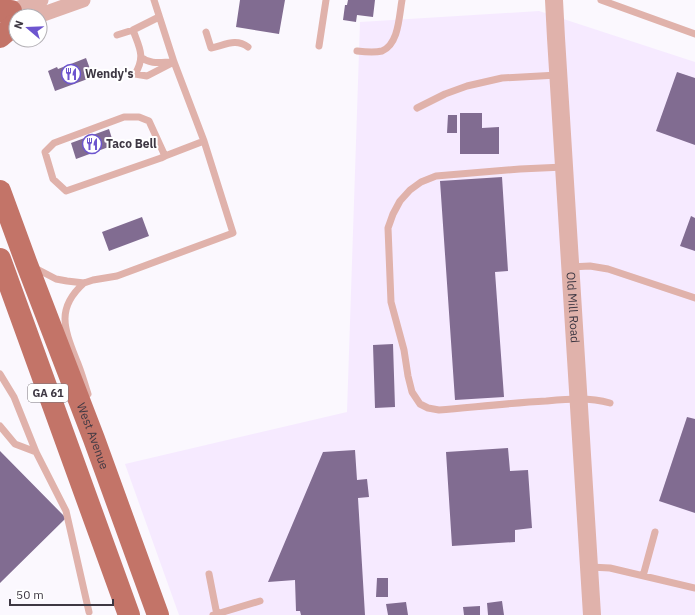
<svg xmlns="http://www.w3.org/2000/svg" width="695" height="615" font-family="'IBM Plex Sans',sans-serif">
<rect width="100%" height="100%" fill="#fbf8fe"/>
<path fill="#f6eaff" d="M539,11l156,51v553h-516l-54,-151 222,-52 13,-390z"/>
<path fill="#816c91" d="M240,0h45l-6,34 -43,-7z
M348,0h27l-2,17 -16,-2 -1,7 -13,-2 2,-15h2z
M86,58l7,19 -38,14 -7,-20 9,-4 1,2z
M677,72l18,6v67l-39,-14z
M460,113h22v15l17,-1v27h-39z
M448,115h9v18h-10z
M109,129l5,16 -38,14 -5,-16z
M502,177l6,94 -13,1 9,125 -49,3 -15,-219z
M691,216l4,2v33l-15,-5z
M142,217l7,19 -40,15 -7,-19z
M393,344l2,63 -20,1 -2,-63z
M687,417l8,2v94l-36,-12z
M508,448l2,23 18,-1 4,58 -17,2v12l-63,4 -6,-94z
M355,450l2,30 10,-1 2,18 -11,1 7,117h-64l-1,-4h-4l-1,-31 -27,2 55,-130z
M0,451l66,67 -66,65z
M377,578h11v19h-12z
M502,601l2,14h-16l-1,-12z
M406,602l2,13h-20l-2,-11z
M480,606v9h-16l-1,-8z"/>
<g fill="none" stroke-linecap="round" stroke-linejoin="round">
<path stroke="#e0b2ab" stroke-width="7" d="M601,0l94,34
M133,30l26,-13
M206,32l5,16c14,-3 25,-10 37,-1
M117,35l16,-5c6,17 13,26 2,44l12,2 27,-14
M319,46l7,-46
M357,51c8,1 17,2 25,0 17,-7 17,-35 20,-51
M141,57c9,8 21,5 31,5
M417,108l28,-14 22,-8 35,-8 56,-3
M165,156l-16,-35 -10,-4h-15l-70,26 -9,9 8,27 13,12 95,-33 4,-2 39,-15
M564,167l-44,2 -84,7 -15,6 -11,8 -10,11 -7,13 -5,14 3,74 13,48 4,26 4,16 8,12 8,4 11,2c36,-3 71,-7 107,-9 22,-2 43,-4 64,2
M570,267l20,-1 18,3 87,29
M35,268l21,11 11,2 17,2 9,-3 24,-4 116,-43 -29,-92 -30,-79 -20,-62
M84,283c-28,25 -20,45 -8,76 5,11 8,23 12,35
M0,374l14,23 22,55 30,59 23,101
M0,426l15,18 21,8
M590,567l20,1 85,20
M209,574l8,41
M643,576l12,-44
M213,615l47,-14"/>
<path stroke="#e0b2ab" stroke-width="15" d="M3,14l38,-14
M38,16l45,-16"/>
<path stroke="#e0b2ab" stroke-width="18" id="s1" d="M554,0l2,38 36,577"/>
<g stroke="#c37468" stroke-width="22">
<path d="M0,11h11"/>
<path d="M0,37l14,-12"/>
<path id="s2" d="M0,191l26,71 68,177 64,176"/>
<path d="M0,259l129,356"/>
</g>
</g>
<defs>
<g id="restaurant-ring" transform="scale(1)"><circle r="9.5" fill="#fff" stroke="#6d55cf" stroke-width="1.5"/><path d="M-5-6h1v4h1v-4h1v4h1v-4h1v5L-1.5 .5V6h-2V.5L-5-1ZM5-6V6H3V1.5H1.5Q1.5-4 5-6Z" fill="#6d55cf"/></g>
</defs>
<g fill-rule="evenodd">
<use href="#restaurant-ring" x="71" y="74"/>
<use href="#restaurant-ring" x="92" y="144"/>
</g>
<g text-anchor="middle" stroke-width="4" stroke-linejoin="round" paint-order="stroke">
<rect fill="#fff" stroke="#78747b" stroke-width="1" x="28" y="384" width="40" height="18" rx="3"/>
<g font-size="11" font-weight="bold" fill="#3e3843">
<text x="48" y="397">GA 61</text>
</g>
<g font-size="12" font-weight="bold" fill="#3e3843" stroke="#fff" text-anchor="start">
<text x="85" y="78">Wendy's</text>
<text x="106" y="148">Taco Bell</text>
</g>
<g font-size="12" fill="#3e3843" stroke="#fff">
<text dy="4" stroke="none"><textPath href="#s1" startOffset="308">Old Mill Road</textPath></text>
<text dy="4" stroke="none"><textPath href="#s2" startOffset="262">West Avenue</textPath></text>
</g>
</g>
<g transform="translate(28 28) rotate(289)"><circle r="19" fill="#ffffff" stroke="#b2afb4"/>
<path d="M0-3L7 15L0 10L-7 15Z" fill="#6d55cf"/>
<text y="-6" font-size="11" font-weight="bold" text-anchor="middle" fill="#3e3843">N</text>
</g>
<path d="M10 599v6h103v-6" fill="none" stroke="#3e3843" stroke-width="2"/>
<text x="16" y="599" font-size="12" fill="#3e3843" stroke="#ffffff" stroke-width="3" paint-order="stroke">50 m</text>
</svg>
